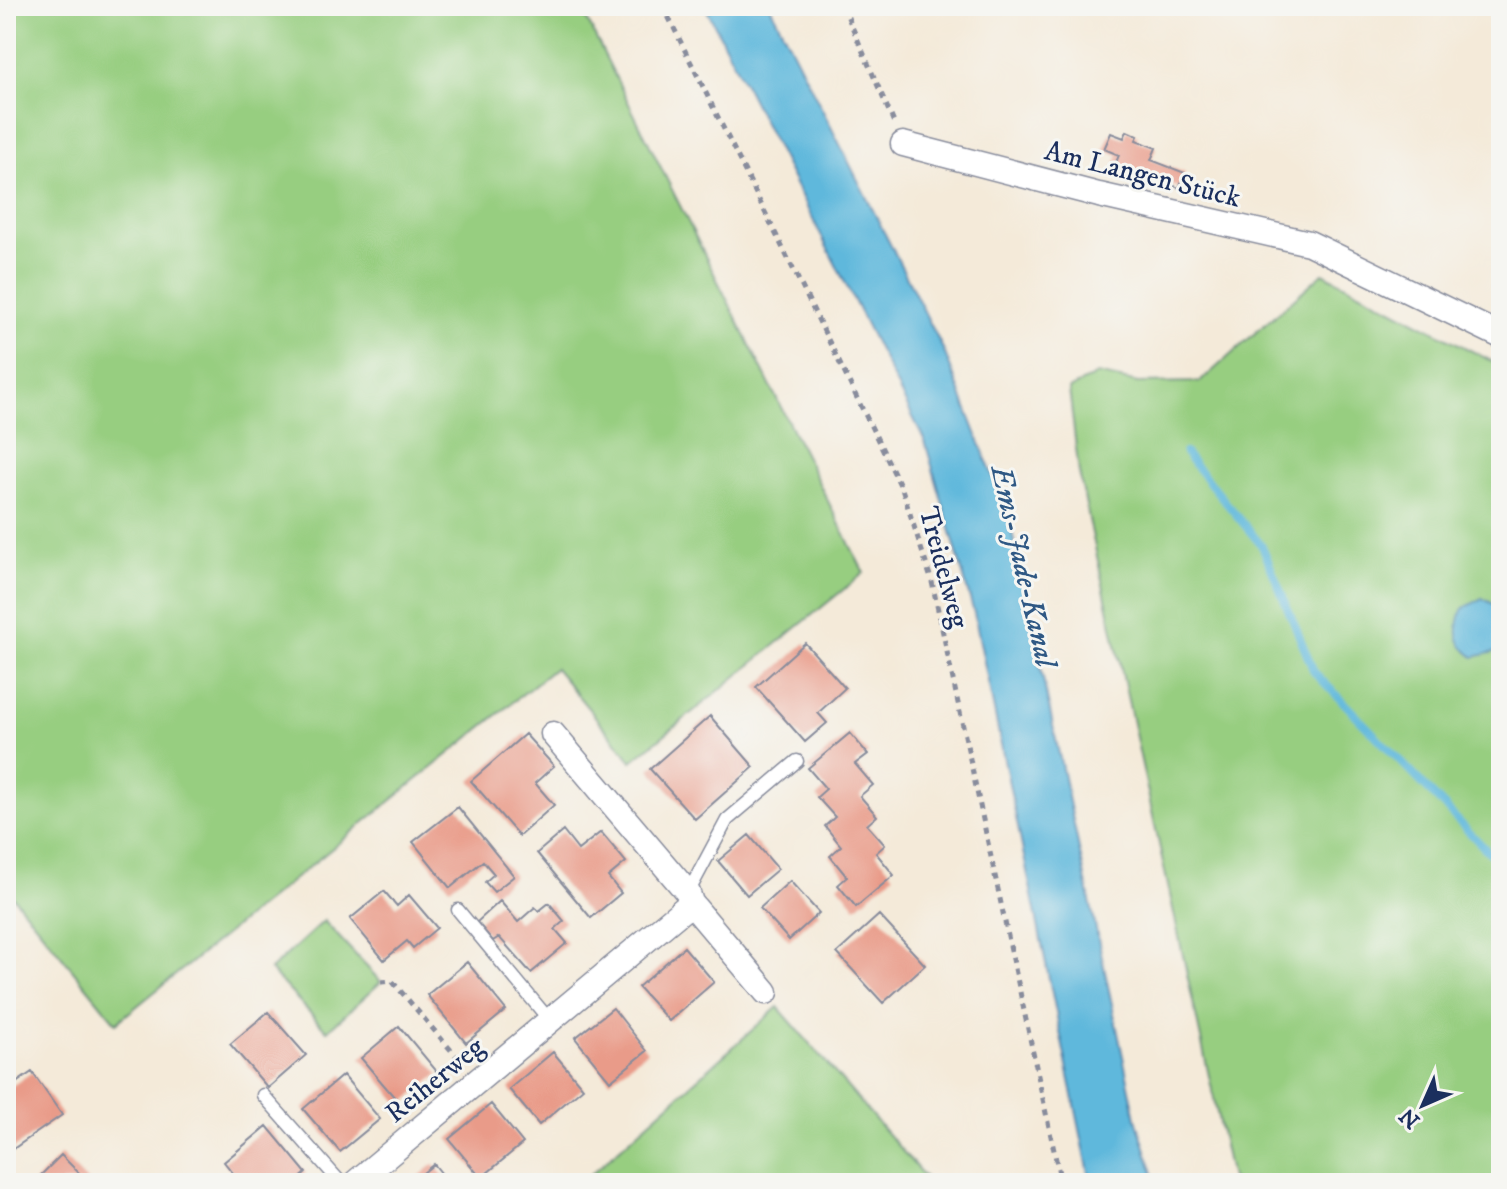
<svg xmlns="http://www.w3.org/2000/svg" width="1507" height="1189" font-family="'IM FELL DW Pica',serif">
<rect width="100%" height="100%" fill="#f6f6f2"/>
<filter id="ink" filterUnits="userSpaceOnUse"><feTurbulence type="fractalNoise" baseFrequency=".0125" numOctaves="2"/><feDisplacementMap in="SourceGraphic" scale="16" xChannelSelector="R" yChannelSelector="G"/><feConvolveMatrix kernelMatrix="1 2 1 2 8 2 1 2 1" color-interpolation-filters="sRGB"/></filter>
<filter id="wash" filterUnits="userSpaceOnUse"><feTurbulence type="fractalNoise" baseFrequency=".006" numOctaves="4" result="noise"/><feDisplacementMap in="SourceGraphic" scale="32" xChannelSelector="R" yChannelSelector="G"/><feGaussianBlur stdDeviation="1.8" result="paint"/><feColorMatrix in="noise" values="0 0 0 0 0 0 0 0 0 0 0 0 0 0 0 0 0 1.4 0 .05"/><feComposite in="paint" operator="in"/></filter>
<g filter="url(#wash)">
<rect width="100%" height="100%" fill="#f4ead9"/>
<path fill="#97ce80" stroke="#597e6f" stroke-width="2" d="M6,6h574l284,567 -232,188 -77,-93 -439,355 -110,-135z
M1323,273l178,93v817h-264l-6,-5 -152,-705 -10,-84 28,-15 41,9 62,-1z
M324,921l57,61 -54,49 -57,-61z
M778,1007l152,176h-349z"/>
<path fill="#5eb8dc" stroke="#3c749d" stroke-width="2" d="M705,6h65l174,345 65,167 127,600 20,65h-65l-117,-570 -49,-172z
M1482,598l19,10v39l-2,4 -25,6c-19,-14 -19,-25 -12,-47z"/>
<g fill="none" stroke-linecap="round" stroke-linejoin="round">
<path stroke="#5eb8dc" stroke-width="8" d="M1185,453l77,93 52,126 187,193"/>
</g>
<g id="blocks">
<path fill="#e99b89" d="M1127,131l11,5 -2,4 20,8 -5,12 34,13 -6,15 -34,-14 -5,13 -29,-12 8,-20 -15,-6 7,-16 13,5z
M805,643l40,45 -27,25 9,10 -22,19 -49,-55z
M710,716l44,51 -59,52 -45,-50z
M850,733l18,21 -13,10 18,21 -13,11 17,20 -10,9 18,20 -9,8 18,22 -38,32 -18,-22 9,-8 -17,-21 11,-10 -16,-20 10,-9 -18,-20 9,-8 -18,-21z
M525,734l29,32 -19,17 19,22 -35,31 -48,-55z
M458,807l56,69 -20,16 -9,-10 9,-8 -11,-13 -33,27 -37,-46z
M563,831l15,19 23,-18 25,30 -18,15 13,16 -30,25 -54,-65z
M749,835l29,34 -31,26 -29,-34z
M790,881l29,32 -30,27 -29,-32z
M384,891l13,15 12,-11 28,33 -24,20 -6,-7 -23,19 -34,-41z
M500,901l18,21 17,-15 4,4 10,-8 15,18 -9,8 12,14 -36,30 -32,-36 -6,4 -16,-19z
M879,915l46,50 -42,38 -46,-50z
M684,947l30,35 -45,39 -31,-34z
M467,962l39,48 -40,33 -39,-48z
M613,1008l34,43 -37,30 -35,-43z
M268,1012l38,43 -38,33 -38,-44z
M399,1026l40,48 -38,31 -40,-47z
M553,1052l30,36 -44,37 -30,-36z
M32,1072l30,43 -49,34 -7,-10v-49z
M343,1075l37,44 -40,33 -37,-43z
M491,1104l32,39 -42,35 -32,-39z
M267,1126l39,47 -11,10h-54l-17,-21z
M61,1155l28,28h-56z
M434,1164l15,19h-38z
M200,1173l10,10h-21z"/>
</g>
</g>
<g filter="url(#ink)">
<use href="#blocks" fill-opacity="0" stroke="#888c9c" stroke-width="2"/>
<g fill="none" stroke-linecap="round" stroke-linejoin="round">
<g stroke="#888c9c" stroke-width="15">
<path id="lane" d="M688,893l39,-73 70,-59
M458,910l93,112
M263,1095l78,88"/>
</g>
<g stroke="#888c9c" stroke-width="27">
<path id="street" d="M903,144l196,51 210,48 192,93
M553,734l135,159 3,10 75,89
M355,1183l336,-280"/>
</g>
<path stroke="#888c9c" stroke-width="5" stroke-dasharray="6 6" stroke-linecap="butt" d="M663,6l239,483 30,93 129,601
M843,6l52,119
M381,982l11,-1 70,82"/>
<use href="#lane" stroke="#fff" stroke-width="12"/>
<use href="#street" stroke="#fff" stroke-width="24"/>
</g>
</g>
<g text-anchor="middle" stroke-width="6" stroke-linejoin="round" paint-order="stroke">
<g font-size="28" fill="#1b2f5e" stroke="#f6f6f2">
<text transform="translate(1143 173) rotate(14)" y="10">Am Langen Stück</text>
<text transform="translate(945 567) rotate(75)" y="10">Treidelweg</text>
<text transform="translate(434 1079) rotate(-39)" y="10">Reiherweg</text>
</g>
<g font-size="30" font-style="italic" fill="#2f5884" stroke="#f6f6f2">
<text transform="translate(1024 566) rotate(77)" y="10">Ems-Jade-Kanal</text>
</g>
</g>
<rect width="1507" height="1189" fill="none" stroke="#f6f6f2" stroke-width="32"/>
<g transform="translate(1423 1105) rotate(225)" stroke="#f6f6f2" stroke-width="6" paint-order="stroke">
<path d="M0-6L14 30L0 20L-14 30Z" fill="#1b2f5e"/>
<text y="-12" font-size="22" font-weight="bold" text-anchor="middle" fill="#1b2f5e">N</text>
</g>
</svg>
